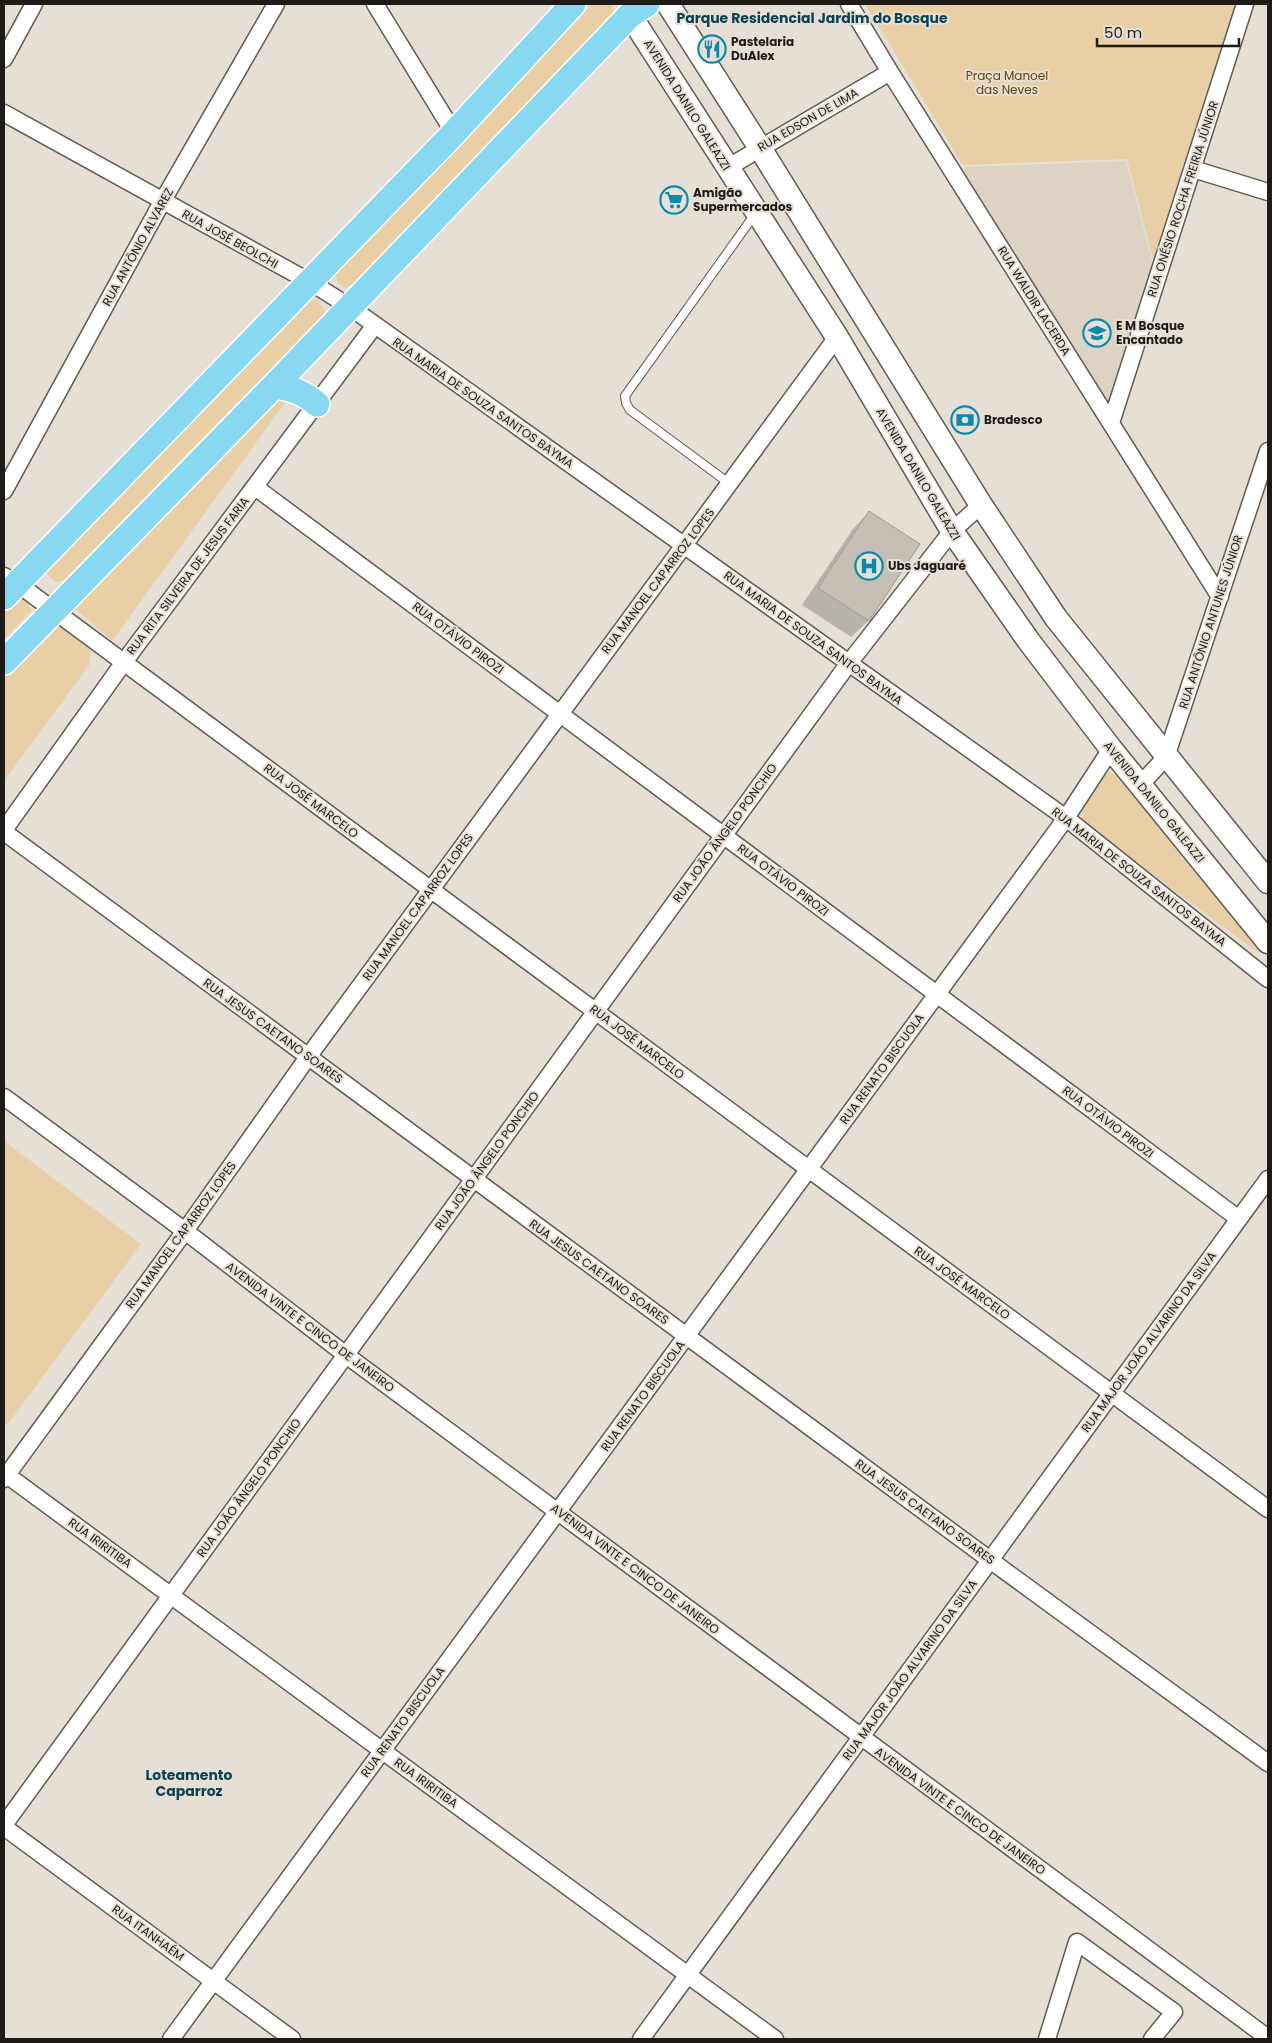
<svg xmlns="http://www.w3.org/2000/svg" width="1272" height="2043" font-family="Poppins,sans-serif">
<rect width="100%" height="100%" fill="#e5dfd6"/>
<path fill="#ddd3c3" d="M1126,161l27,104 -45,136 -145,-224 2,-10z"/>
<path fill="#e8cfa6" d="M592,4h20l2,13 -262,268 -7,3c-10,-6 -11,-11 -8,-22z
M865,4h372l-83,259 -27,-104 -164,6z
M309,298l9,2 7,13 -261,267 -7,2 -7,-4 -5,-7z
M281,398l6,2 -175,241 -36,-32z
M13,598h9l5,4 4,9 -27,28v-32z
M54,624l19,10 17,16v14l-86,117v-106z
M1104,771l12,3 148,175 -7,3 -176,-131 3,-16z
M4,1141l137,103 -133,180 -4,1z"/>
<path fill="#0003" d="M869,512l50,33 -51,76 -17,16 -49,-32 51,-76z"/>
<path fill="#c4beb5" stroke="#a19b93" d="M869,511l51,33 -51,77 -51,-33z"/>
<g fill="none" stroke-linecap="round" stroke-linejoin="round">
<g stroke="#605b53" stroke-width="10">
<path id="lane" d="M730,484l-100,-74 -4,-7 -1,-7 130,-182"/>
</g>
<g stroke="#605b53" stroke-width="19">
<path id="street" d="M375,4l79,129
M849,4l41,68 330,525
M4,59l30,-55
M4,113l306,169 40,25 716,511 202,161
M727,168l163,-96
M1193,169l75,23
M1111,423l134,-419
M255,487l984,732
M4,491l158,-289 114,-198
M4,576l14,8 1250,925
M1140,785l26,-28 102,-306
M4,830l120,-168 251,-337
M4,832l986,728 278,203
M4,1097l181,134 161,124 922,683
M4,1473l771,566
M4,1479l181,-248 123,-174 529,-720
M4,1825l845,-1162 103,-132 29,-26
M4,1827l288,212
M171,2039l895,-1221 45,-69
M641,2039l627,-860
M1047,2039l30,-97 97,70 -22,27"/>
</g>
<g stroke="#605b53" stroke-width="25">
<path id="secondary" d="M668,4l92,144 221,357 75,113 212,264
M630,15l207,322 115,194 76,109 83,109 157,193"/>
</g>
<g stroke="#fff" stroke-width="28">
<path id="primary" d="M274,386c17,2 29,6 43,18
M4,597l450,-464 119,-129
M4,662l270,-276 356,-371 17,-11"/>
</g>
<use href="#lane" stroke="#fff" stroke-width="8"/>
<use href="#street" stroke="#fff" stroke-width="16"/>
<use href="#secondary" stroke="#fff" stroke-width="22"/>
<use href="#primary" stroke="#89d8f2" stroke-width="25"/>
</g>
<defs>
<g id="restaurant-ring" transform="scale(1.4375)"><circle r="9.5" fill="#e5dfd6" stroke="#0c88ab" stroke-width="1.5"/><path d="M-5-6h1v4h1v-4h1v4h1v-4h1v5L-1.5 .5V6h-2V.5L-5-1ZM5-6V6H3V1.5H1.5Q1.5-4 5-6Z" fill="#0c88ab"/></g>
<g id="supermarket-ring" transform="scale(1.4375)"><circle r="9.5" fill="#e5dfd6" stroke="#0c88ab" stroke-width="1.5"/><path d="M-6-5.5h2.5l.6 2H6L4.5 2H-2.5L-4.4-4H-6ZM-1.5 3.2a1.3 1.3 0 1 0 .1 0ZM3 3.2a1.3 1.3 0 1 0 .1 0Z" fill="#0c88ab"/></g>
<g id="school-ring" transform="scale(1.4375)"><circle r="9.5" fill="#e5dfd6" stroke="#0c88ab" stroke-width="1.5"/><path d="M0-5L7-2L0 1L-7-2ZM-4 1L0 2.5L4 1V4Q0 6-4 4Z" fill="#0c88ab"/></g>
<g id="bank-ring" transform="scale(1.4375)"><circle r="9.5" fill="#e5dfd6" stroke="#0c88ab" stroke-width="1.5"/><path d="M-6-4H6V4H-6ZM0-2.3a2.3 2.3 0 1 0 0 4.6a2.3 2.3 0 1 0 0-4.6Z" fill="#0c88ab"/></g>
<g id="hospital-ring" transform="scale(1.4375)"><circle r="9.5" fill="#e5dfd6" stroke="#0c88ab" stroke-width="1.5"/><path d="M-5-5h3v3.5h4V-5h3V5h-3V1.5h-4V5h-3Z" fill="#0c88ab"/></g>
</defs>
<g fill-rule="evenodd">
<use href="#restaurant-ring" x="712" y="49"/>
<use href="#supermarket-ring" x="674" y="200"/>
<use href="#school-ring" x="1097" y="333"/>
<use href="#bank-ring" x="965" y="420"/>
<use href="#hospital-ring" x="869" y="566"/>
</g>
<g text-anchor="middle" stroke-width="4" stroke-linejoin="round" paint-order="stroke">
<g font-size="12" font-weight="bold" fill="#1d1a17" stroke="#e5dfd6" text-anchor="start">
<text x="731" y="46">Pastelaria<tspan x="731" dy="14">DuAlex</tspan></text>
<text x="693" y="197">Amigão<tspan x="693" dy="14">Supermercados</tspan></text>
<text x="1116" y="330">E M Bosque<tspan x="1116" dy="14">Encantado</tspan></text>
<text x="984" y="424">Bradesco</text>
<text x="888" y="570">Ubs Jaguaré</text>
</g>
<g font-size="12" fill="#614304" stroke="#e5dfd6">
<text x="1007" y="80">Praça Manoel<tspan x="1007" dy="14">das Neves</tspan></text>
</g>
<g font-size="12" fill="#1d1a17" stroke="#e5dfd6">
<text transform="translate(687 105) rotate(58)" y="4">AVENIDA DANILO GALEAZZI</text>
<text transform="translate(808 120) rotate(-30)" y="4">RUA EDSON DE LIMA</text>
<text transform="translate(1183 199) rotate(-72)" y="4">RUA ONÉSIO ROCHA FREIRIA JÚNIOR</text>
<text transform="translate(230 239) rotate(29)" y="4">RUA JOSÉ BEOLCHI</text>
<text transform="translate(138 247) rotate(-61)" y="4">RUA ANTÔNIO ALVAREZ</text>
<text transform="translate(1034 301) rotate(58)" y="4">RUA WALDIR LACERDA</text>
<text transform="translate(483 403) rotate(35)" y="4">RUA MARIA DE SOUZA SANTOS BAYMA</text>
<text transform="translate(918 474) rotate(59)" y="4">AVENIDA DANILO GALEAZZI</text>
<text transform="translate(188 576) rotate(-53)" y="4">RUA RITA SILVEIRA DE JESUS FARIA</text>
<text transform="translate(658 581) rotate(-53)" y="4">RUA MANOEL CAPARROZ LOPES</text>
<text transform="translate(1211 622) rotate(-72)" y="4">RUA ANTÔNIO ANTUNES JÚNIOR</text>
<text transform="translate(458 638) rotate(37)" y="4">RUA OTÁVIO PIROZI</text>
<text transform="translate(813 638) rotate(36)" y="4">RUA MARIA DE SOUZA SANTOS BAYMA</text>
<text transform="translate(311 801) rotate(37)" y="4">RUA JOSÉ MARCELO</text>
<text transform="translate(1154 802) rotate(51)" y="4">AVENIDA DANILO GALEAZZI</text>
<text transform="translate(725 833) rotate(-54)" y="4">RUA JOÃO ÂNGELO PONCHIO</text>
<text transform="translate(1139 877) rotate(38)" y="4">RUA MARIA DE SOUZA SANTOS BAYMA</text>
<text transform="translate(783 880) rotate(37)" y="4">RUA OTÁVIO PIROZI</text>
<text transform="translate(418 907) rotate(-54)" y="4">RUA MANOEL CAPARROZ LOPES</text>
<text transform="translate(273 1031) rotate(36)" y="4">RUA JESUS CAETANO SOARES</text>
<text transform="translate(637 1042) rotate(37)" y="4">RUA JOSÉ MARCELO</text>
<text transform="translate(882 1069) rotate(-54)" y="4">RUA RENATO BISCUOLA</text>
<text transform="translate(1108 1122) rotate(37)" y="4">RUA OTÁVIO PIROZI</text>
<text transform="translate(487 1161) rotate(-54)" y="4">RUA JOÃO ÂNGELO PONCHIO</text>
<text transform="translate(181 1235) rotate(-54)" y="4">RUA MANOEL CAPARROZ LOPES</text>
<text transform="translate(599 1272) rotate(36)" y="4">RUA JESUS CAETANO SOARES</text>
<text transform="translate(962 1283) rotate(36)" y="4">RUA JOSÉ MARCELO</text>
<text transform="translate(310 1327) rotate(37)" y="4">AVENIDA VINTE E CINCO DE JANEIRO</text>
<text transform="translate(1149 1342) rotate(-54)" y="4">RUA MAJOR JOÃO ALVARINO DA SILVA</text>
<text transform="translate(643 1396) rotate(-54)" y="4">RUA RENATO BISCUOLA</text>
<text transform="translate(249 1488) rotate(-54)" y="4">RUA JOÃO ÂNGELO PONCHIO</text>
<text transform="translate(925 1512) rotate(36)" y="4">RUA JESUS CAETANO SOARES</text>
<text transform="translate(100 1543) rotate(36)" y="4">RUA IRIRITIBA</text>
<text transform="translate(635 1569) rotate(37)" y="4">AVENIDA VINTE E CINCO DE JANEIRO</text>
<text transform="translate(910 1670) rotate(-54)" y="4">RUA MAJOR JOÃO ALVARINO DA SILVA</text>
<text transform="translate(403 1722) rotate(-54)" y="4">RUA RENATO BISCUOLA</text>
<text transform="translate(426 1783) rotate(36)" y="4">RUA IRIRITIBA</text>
<text transform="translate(960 1811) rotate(36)" y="4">AVENIDA VINTE E CINCO DE JANEIRO</text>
<text transform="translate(148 1933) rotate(36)" y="4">RUA ITANHAÉM</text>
</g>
<g font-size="14" font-weight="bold" fill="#0c4152" stroke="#e5dfd6">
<text x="812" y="23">Parque Residencial Jardim do Bosque</text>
<text x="189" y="1780">Loteamento<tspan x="189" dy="16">Caparroz</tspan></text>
</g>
</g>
<rect width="1272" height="2043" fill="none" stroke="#1d1a17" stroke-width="10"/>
<path d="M1097 38v8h142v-8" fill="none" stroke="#1d1a17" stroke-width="2.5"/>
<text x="1104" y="38" font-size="15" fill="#1d1a17" stroke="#e5dfd6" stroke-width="4" paint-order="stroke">50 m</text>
</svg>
